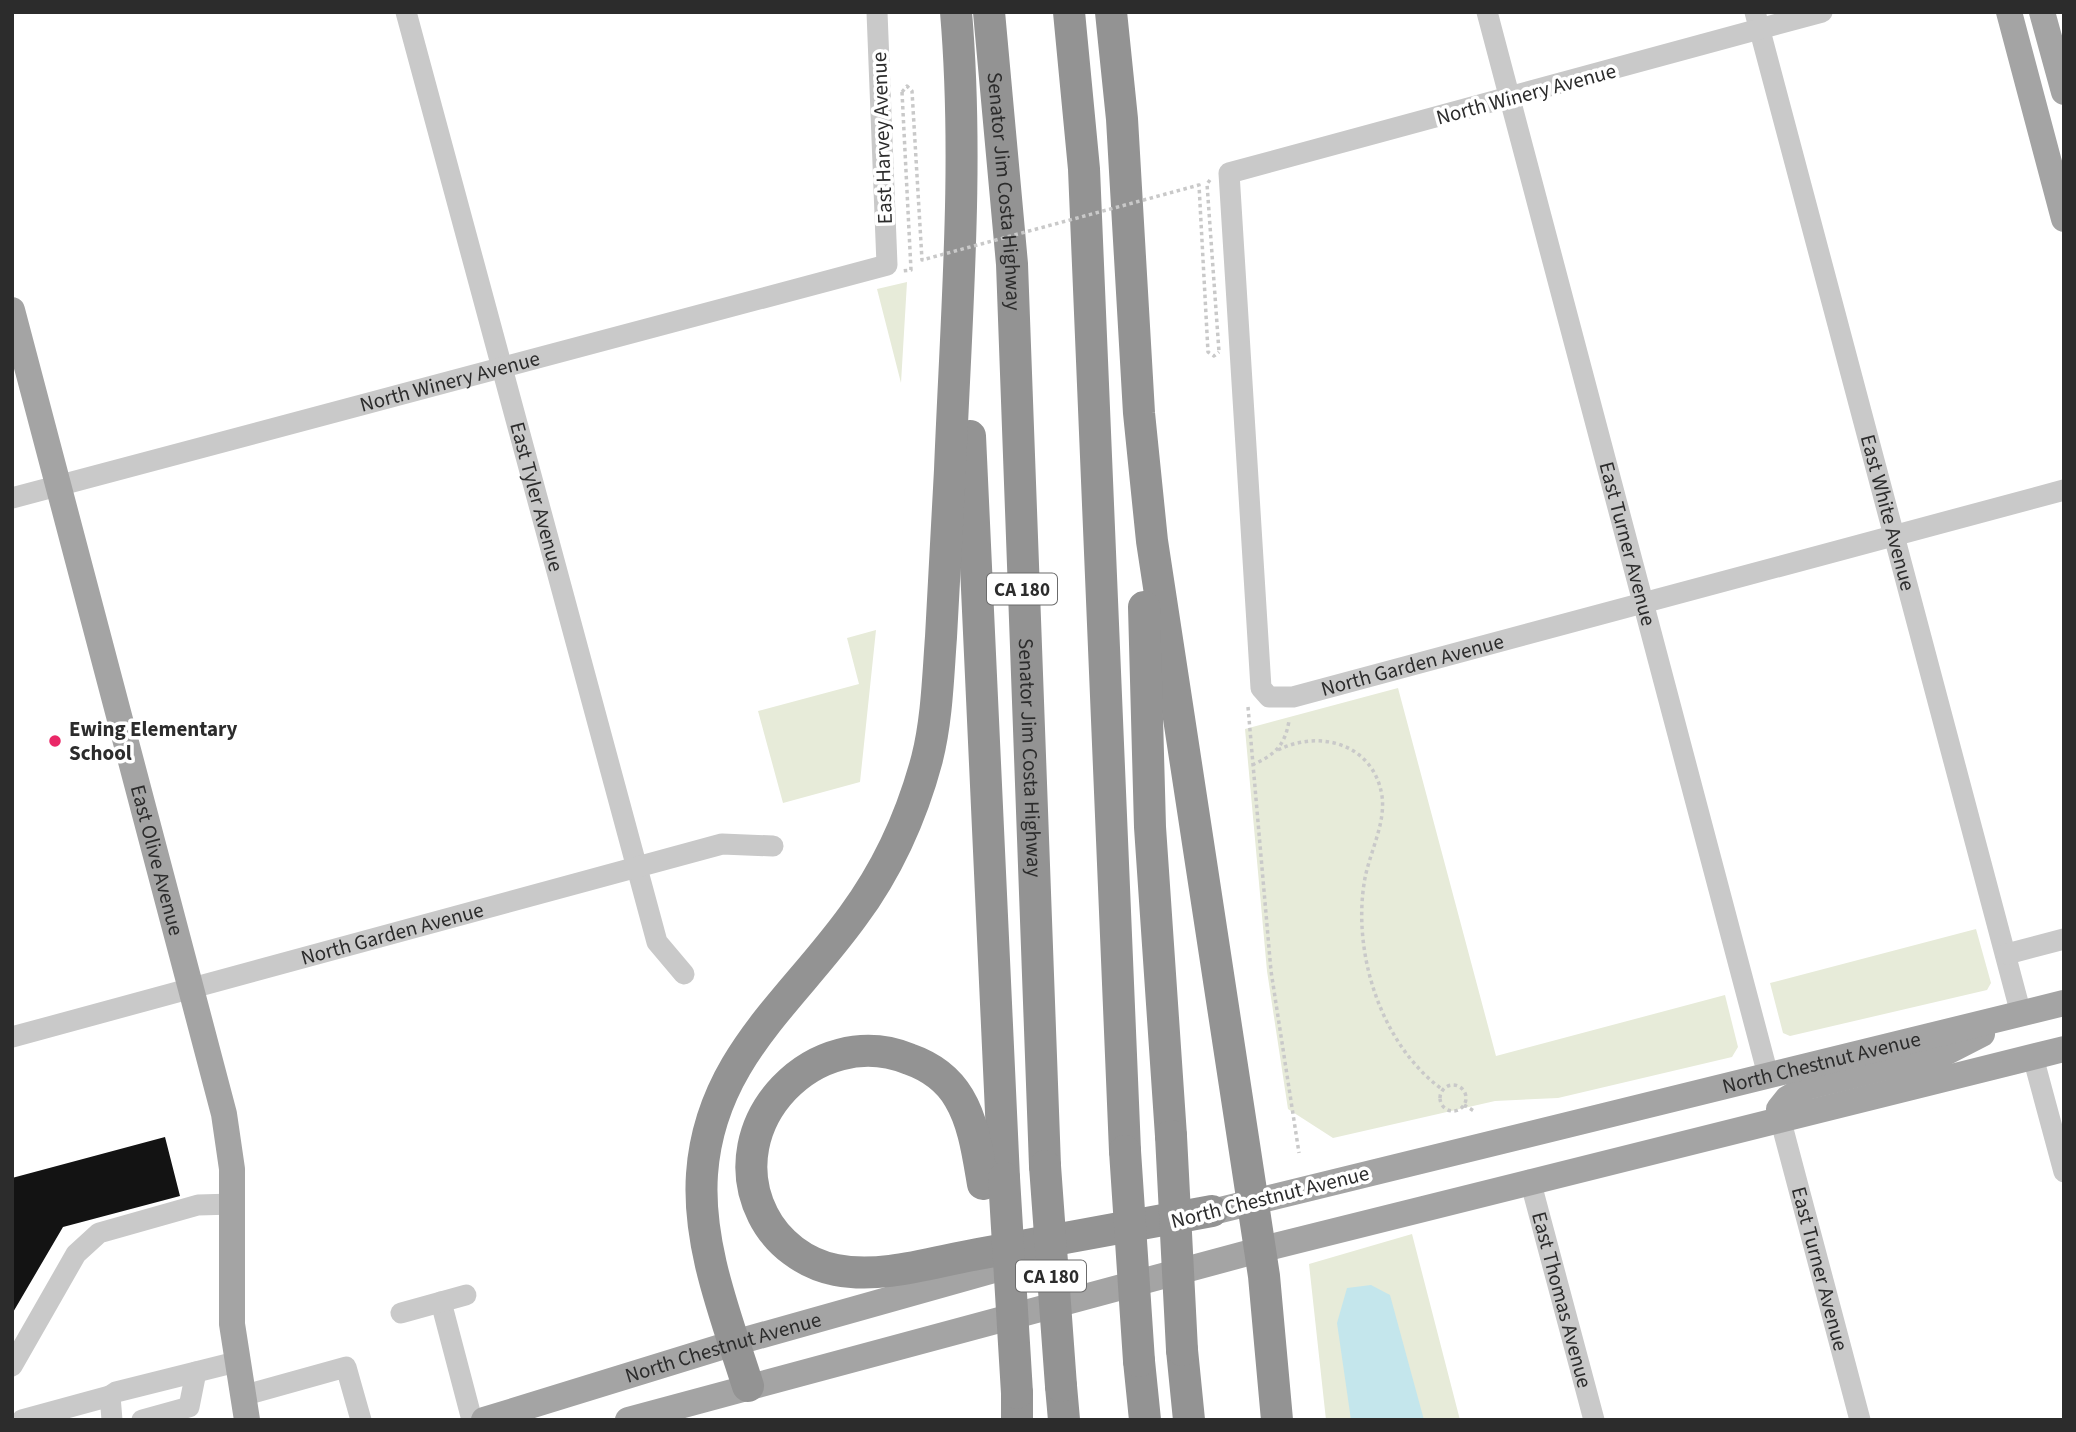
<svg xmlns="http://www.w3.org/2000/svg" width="2076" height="1432" font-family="'Source Sans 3',sans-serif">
<rect width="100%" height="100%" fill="#fff"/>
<path fill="#e7ebd9" d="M907,282l-6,101 -24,-94z
M876,630l-16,152 -77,21 -25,-92 101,-27 -12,-46z
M1398,688l98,368 229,-61 13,52 -6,10 -174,41 -63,3 -162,37 -45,-29 -21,-138 -22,-242z
M1976,929l15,54 -4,7 -197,46 -7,-3 -13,-50z
M1412,1234l48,186h-134l-17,-156z"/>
<path fill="#c4e6ec" d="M1371,1285l19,10 34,125h-73l-14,-97 10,-35z"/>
<path fill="#131313" d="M165,1137l15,59 -117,31 -51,87v-136z"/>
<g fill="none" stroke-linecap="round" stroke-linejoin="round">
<path stroke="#c9c9c9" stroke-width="3.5" stroke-dasharray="3.5 3.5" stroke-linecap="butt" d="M902,92l9,178 -9,1
M1210,180l-3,4 12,168
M1248,707l23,264 28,182
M1278,750c42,-21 96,-6 104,46 4,29 -14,59 -18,88 -11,72 18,162 79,206
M1252,765c23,-10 33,-20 37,-44
M1440 1098a13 13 0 1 1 26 0a13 13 0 1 1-26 0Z
M1464,1105l10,6"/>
<g stroke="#c9c9c9" stroke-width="21">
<path id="s1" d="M406,12l251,930 27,32"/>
<path id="s2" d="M1487,12l281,1063"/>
<path id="s3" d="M1755,12l266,1002"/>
<path id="s4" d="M1822,12l-593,161 32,515 8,9h24l771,-207"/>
<path id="s5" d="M12,498l875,-233 -10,-253"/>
<path d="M2007,954l57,-15"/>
<path id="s6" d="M12,1037l710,-193 51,2"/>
<path d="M2033,1057l31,115"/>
<path id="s7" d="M1780,1118l80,302"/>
<path id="s8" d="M1530,1180l64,240"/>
<path d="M441,1302l31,118"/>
<path d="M401,1313l65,-18"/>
<path d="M12,1366l64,-112 23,-21 99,-28 35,-1"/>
<path d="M242,1396l104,-29 15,53"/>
<path d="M22,1420l88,-24"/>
<path d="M112,1420l-2,-24 6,-4 120,-30"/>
<path d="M142,1420l47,-13 7,-35"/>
</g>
<g stroke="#a4a4a4" stroke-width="26">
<path d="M2009,12l55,207"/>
<path d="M2042,12l22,80"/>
<path id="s9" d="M12,310l212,804 8,55v155l15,96"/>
<path d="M1780,1118l-1,-9 8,-10 20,-12 138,-34 37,-19"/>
<path id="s10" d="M1192,1217l872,-214"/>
<path id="s11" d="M484,1420l250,-77 292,-82"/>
<path d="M628,1420l631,-170 805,-201"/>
</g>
<g stroke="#939393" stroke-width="32">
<path id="s12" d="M989,12l23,252 33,902"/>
<path d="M1069,12l15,157 41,982"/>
<path d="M1111,12l11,107 17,294 13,128 112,735 13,144"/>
<path d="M970,436l34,742"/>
<path d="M1144,607l6,220 21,309"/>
<path d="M983,1184c-5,-29 -9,-61 -24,-86 -11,-19 -30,-32 -50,-39 -93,-38 -192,64 -146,156 14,28 42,49 73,55 46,9 97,-8 142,-16 78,-14 156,-29 234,-43"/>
<path d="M1182,1350l7,70"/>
<path d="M1139,1361l6,59"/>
<path d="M748,1386c-21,-67 -51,-140 -46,-212 8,-114 89,-172 151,-258 34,-46 59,-101 74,-157 10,-40 11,-82 14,-122 3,-56 6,-112 9,-167 6,-152 19,-306 6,-458"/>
<path d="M1061,1386l3,34"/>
<path d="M1017,1393v27"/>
</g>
<path stroke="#c9c9c9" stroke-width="3.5" stroke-dasharray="3.5 3.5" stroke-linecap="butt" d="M902,92l5,-6 5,5 10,169 277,-75 9,167 6,4 5,-4"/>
<path stroke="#939393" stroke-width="32" d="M1171,1136l11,214
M1125,1151l14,210
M1045,1166l16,220
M1004,1178l13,215"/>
</g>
<circle fill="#ea2767" stroke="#fff" stroke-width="2.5" cx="55" cy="741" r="7"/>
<g text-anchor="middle" stroke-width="7" stroke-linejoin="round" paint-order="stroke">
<g fill="#fff" stroke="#6b6b6b" stroke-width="2">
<rect x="987" y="573.5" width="70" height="31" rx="5"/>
<rect x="1016" y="1260.5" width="70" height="31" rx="5"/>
</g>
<g font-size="19" font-weight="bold" fill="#2c2c2c">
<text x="1022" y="596">CA 180</text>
<text x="1051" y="1283">CA 180</text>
</g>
<g font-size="21" fill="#2c2c2c" stroke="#fff">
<text transform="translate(1526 94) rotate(-15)" y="7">North Winery Avenue</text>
<text transform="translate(882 138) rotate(-92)" y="7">East Harvey Avenue</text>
<text dy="7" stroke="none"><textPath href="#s12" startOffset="180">Senator Jim Costa Highway</textPath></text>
<text dy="7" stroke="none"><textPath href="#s5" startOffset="453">North Winery Avenue</textPath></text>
<text dy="7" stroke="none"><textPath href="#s1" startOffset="502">East Tyler Avenue</textPath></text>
<text dy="7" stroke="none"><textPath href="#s3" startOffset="518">East White Avenue</textPath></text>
<text dy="7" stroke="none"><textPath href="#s2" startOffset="550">East Turner Avenue</textPath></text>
<text dy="7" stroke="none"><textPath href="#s4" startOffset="1290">North Garden Avenue</textPath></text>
<text dy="7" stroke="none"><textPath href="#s12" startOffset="747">Senator Jim Costa Highway</textPath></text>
<text dy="7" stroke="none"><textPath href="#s9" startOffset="569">East Olive Avenue</textPath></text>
<text dy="7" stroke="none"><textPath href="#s6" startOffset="394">North Garden Avenue</textPath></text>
<text dy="7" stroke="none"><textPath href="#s10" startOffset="648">North Chestnut Avenue</textPath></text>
<text transform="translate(1270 1197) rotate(-14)" y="7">North Chestnut Avenue</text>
<text dy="7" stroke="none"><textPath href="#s7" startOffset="156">East Turner Avenue</textPath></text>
<text dy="7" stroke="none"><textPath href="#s8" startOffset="124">East Thomas Avenue</textPath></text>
<text dy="7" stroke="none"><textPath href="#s11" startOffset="250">North Chestnut Avenue</textPath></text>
</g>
<g font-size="21" font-weight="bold" fill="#2c2c2c" stroke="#fff" text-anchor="start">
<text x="69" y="736">Ewing Elementary<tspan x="69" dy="24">School</tspan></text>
</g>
</g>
<rect width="2076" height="1432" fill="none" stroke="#2c2c2c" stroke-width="28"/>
</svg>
